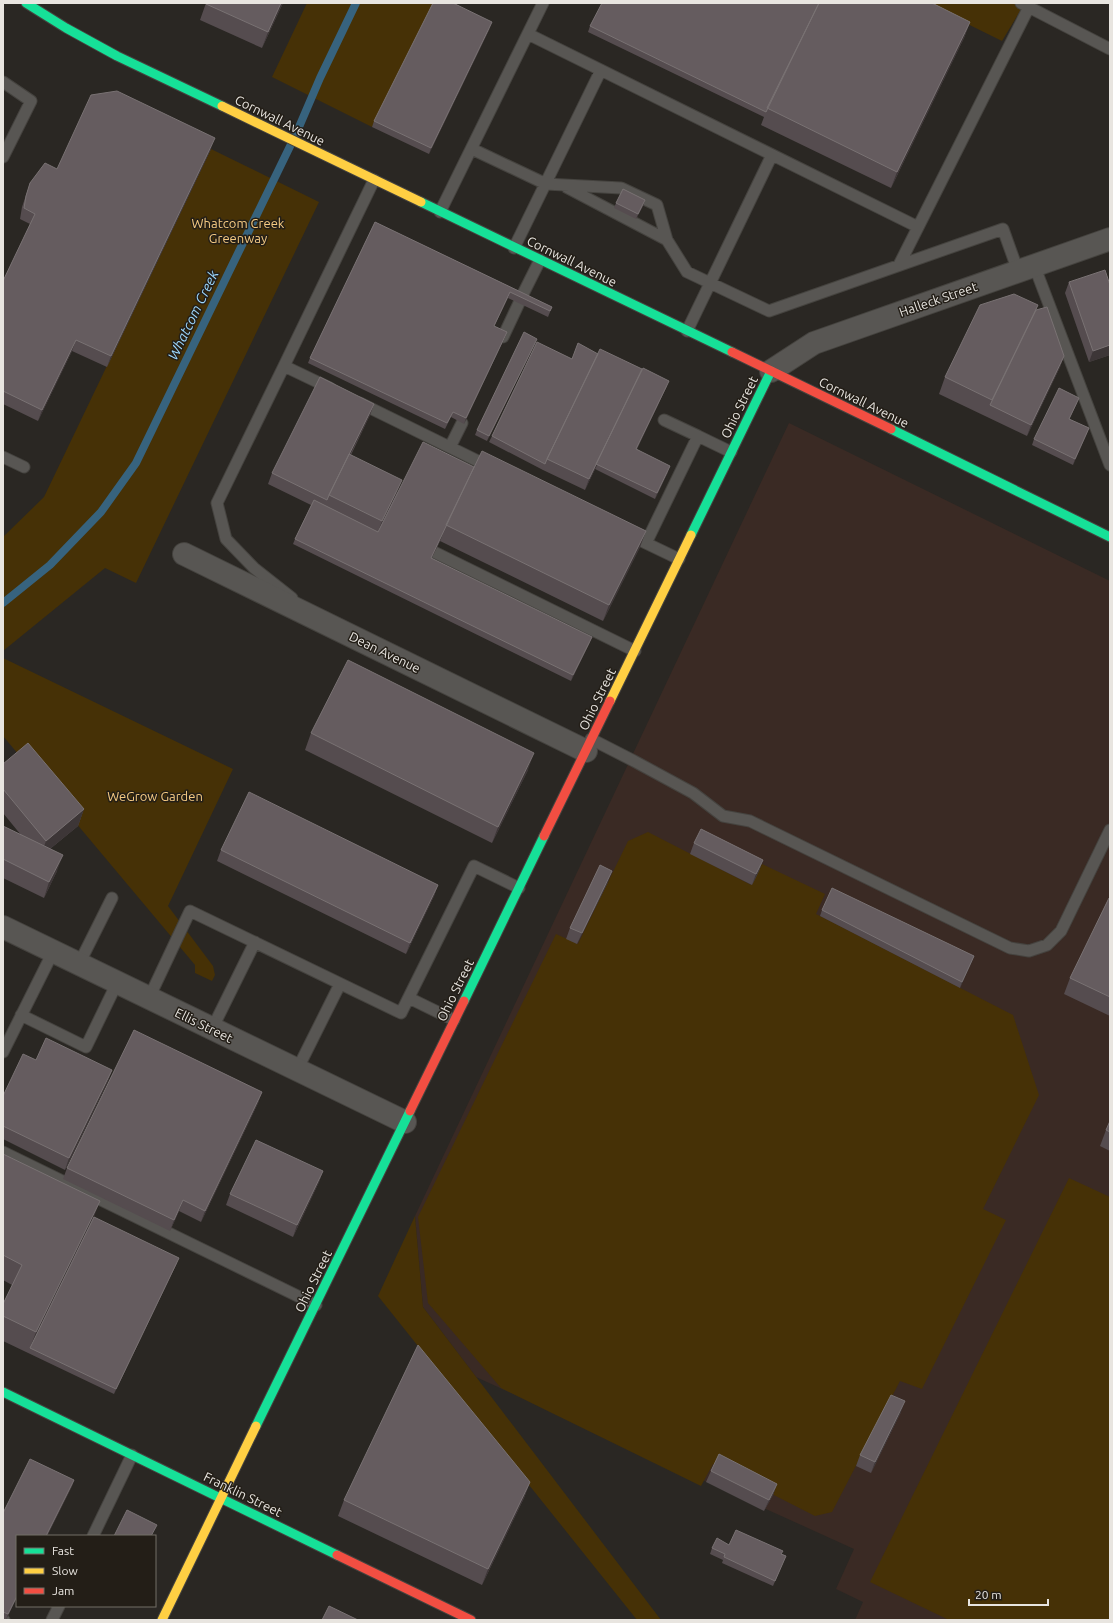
<svg xmlns="http://www.w3.org/2000/svg" width="1113" height="1623" font-family="Ubuntu,sans-serif">
<rect width="100%" height="100%" fill="#2a2723"/>
<path fill="#3a2a24" d="M789,423l321,158v1039h-255l8,-18 -27,-13 18,-40 -378,-172 -53,-70 -8,-91z"/>
<path fill="#463106" d="M307,3h126l-61,124 -100,-50z
M925,3h100l-23,38z
M211,149l108,53 -183,381 -31,-15 -102,83v-114l41,-40z
M3,658l230,111 -65,137 45,60 2,9 -3,6 -17,-8v-8l-192,-229z
M648,832l103,53 11,-21 63,30 -9,20 197,101 26,80 -56,114 23,11 -84,169 -22,-8 -68,131 -17,4 -102,-52 -12,22 -200,-98 -73,-85 -10,-86 138,-283 22,10 50,-103z
M1069,1178l41,19v423h-161l-79,-38z
M415,1216l8,91 238,313h-24l-259,-324z"/>
<g fill="none" stroke-linecap="round" stroke-linejoin="round">
<path stroke="#37637e" stroke-width="8" d="M3,603l47,-38 51,-53 35,-49 160,-329 24,-56 36,-75"/>
<g stroke="#45433f" stroke-width="13">
<path id="lane" d="M1021,3l89,46
M528,34l390,193
M3,82l28,19 -28,56
M472,149l74,35 75,4 36,17 10,35 20,32 82,39 234,-82 15,42
M566,187l101,53
M440,212l103,-209
M514,248l87,-178
M899,265l130,-258
M1034,265l76,200
M521,298l19,-38
M687,331l85,-176
M503,337l16,-34
M284,366l90,-186
M360,403l130,64
M664,420l34,16
M450,447l12,-24
M3,457l21,10
M629,535l50,24
M646,543l52,-107 33,16
M434,552l201,99
M292,598l-38,-30 -28,-29 -9,-36 67,-137 46,22
M591,739l43,22 59,32 30,23 27,5 260,127 19,3 18,-6 14,-14 49,-101
M79,964l33,-66
M149,998l41,-87 211,102 73,-147 45,22
M409,998l45,22
M21,1015l65,32 31,-64
M212,1029l43,-87
M3,1052l50,-100
M297,1070l43,-86
M3,1152l313,153
M93,1536l39,-81
M3,1620h1
M52,1620l7,-14"/>
</g>
<g stroke="#45433f" stroke-width="24">
<path id="street" d="M771,371l43,-28 296,-104
M184,554l402,197
M3,927l402,195"/>
</g>
<g stroke="#45433f" stroke-width="11">
<path id="fast" d="M26,3l40,25 51,28 105,50
M421,202l311,150
M891,429l219,108
M691,535l80,-164
M464,1001l80,-165
M3,1392l334,163
M256,1426l154,-315"/>
</g>
<g stroke="#45433f" stroke-width="11">
<path id="slow" d="M222,106l199,96
M610,701l81,-166
M162,1620l94,-194"/>
</g>
<g stroke="#45433f" stroke-width="11">
<path id="jam" d="M732,352l159,77
M544,836l66,-135
M410,1111l54,-110
M337,1555l134,65"/>
</g>
<use href="#lane" stroke="#585653" stroke-width="11"/>
<use href="#street" stroke="#585653" stroke-width="22"/>
<use href="#fast" stroke="#16e098" stroke-width="9"/>
<use href="#slow" stroke="#ffcf43" stroke-width="9"/>
<use href="#jam" stroke="#f24e42" stroke-width="9"/>
</g>
<path fill="#554c4f" d="M206,3h77l-21,45 -62,-28z
M970,22l-6,16 -73,150 -130,-63 3,-8 -176,-85 2,-6z
M490,28l-61,126 -57,-27 2,-6z
M211,149l-104,218 -35,-16 -34,70 -35,-17v-123l27,-57 -10,-5 2,-12 8,-24 27,-14z
M645,200l-2,6 -7,13 -22,-11 2,-5z
M375,222l177,85 -4,10 -40,-19 -14,28 13,6 -2,5 -41,87 -13,-7 -6,12 -137,-66 2,-5z
M1069,282l41,3v70l-21,7 -24,-69z
M1038,305l-2,5 28,46 -4,11 -33,69 -88,-42 6,-17z
M537,339l-2,5 -48,97 -12,-6 2,-5z
M598,354l42,20 27,12 -30,63 31,23 -13,27 -60,-30 -10,21 -42,-20 -54,-28 3,-6 80,-77z
M1077,403l-8,16 20,9 -16,37 -41,-20 2,-6z
M374,404l-4,11 -19,40 47,38 76,-26 172,64 -6,16 -37,74 -163,-80 1,-2 -9,19 158,84 -19,39 -278,-137 2,-5 16,-34 -43,-21 4,-11z
M311,733l217,37 -36,73 -187,-93z
M3,764l81,45 -6,17 -28,23 7,22 -13,27 -41,-20v-52l18,9 -18,-22z
M694,843l69,17 -4,11 -7,14 -62,-31z
M221,850l217,35 -4,11 -28,58 -189,-93z
M608,882l-31,62 -11,-5 4,-11z
M1110,899v117l-46,-22 6,-16z
M822,910l152,46 -14,32 -140,-72z
M112,1070l-4,11 -43,89 -62,-31v-43z
M262,1092l-4,11 -57,119 -22,-11 -9,20 -107,-52 4,-11z
M1110,1121v30l-10,-5 6,-16z
M3,1154l91,63 83,46 -63,131 -111,-53v-37l9,-19 -9,-5z
M323,1171l-4,11 -26,55 -67,-32 4,-11z
M901,1412l-30,61 -15,-7 4,-11z
M711,1471l66,13 -4,11 -9,16 -58,-29z
M74,1480l-2,6 -25,50h-30v61l-11,23 -3,-1v-106z
M530,1482l-6,16 -42,87 -144,-69 6,-16z
M729,1545l53,9 4,2 -13,30 -51,-23 1,-3 -13,-6 2,-6z"/>
<path fill="#3d3637" d="M281,3h2l-21,45 6,-16z
M492,22l-2,6 -61,126 2,-6z
M970,22l-6,16 -73,150 6,-16z
M215,138l-4,11 -104,218 4,-11z
M645,200l-2,6 -7,13 2,-5z
M510,292l-2,6 -16,33 2,-5z
M507,332l-2,5 -41,87 2,-6z
M537,339l-2,5 -48,97 2,-5z
M76,340l-4,11 -34,70 4,-11z
M1110,345v10l-21,7 4,-11z
M1064,356l-4,11 -33,69 4,-11z
M638,380l-53,110 4,-11z
M669,381l-2,5 -33,69 2,-6z
M1079,398l-2,5 -10,21 2,-5z
M374,404l-4,11 -40,80h-1z
M1089,428l-2,6 -14,31 2,-6z
M670,466l-2,6 -13,27 2,-6z
M402,480l-6,16 -20,41 6,-16z
M646,531l-6,16 -37,74 6,-16z
M443,533l-2,6 -12,24 2,-5z
M592,637l-2,5 -19,39 2,-6z
M534,753l-6,17 -36,73 6,-16z
M84,809l-6,17 -38,31 6,-16z
M63,855l-6,16 -13,27 5,-16z
M763,860l-4,11 -7,14 4,-11z
M612,871l-4,11 -31,62 5,-11z
M438,885l-4,11 -28,58 4,-11z
M974,956l-2,6 -12,26 2,-6z
M112,1070l-4,11 -43,89 4,-12z
M262,1092l-4,11 -57,119 4,-11z
M323,1171l-4,11 -26,55 4,-12z
M183,1200l-4,11 -9,20 4,-11z
M100,1201l-8,21 -62,126 6,-16z
M179,1258l-2,5 -63,131 2,-5z
M905,1401l-4,11 -30,61 4,-11z
M74,1480l-2,6 -25,50h-1z
M530,1482l-6,16 -42,87 6,-16z
M777,1484l-4,11 -9,16 5,-11z
M17,1596v1l-11,23 2,-6z"/>
<path fill="#655c5f" stroke="#797273" d="M206,3h75l-13,29 -62,-28z
M433,3h20l39,19 -61,126 -57,-27z
M602,3h217l-53,109 -176,-86z
M819,3h113l38,19 -73,150 -130,-64z
M117,91l98,47 -104,218 -35,-16 -34,70 -39,-19v-110l32,-67 -11,-6 2,-12 4,-13 15,-20 12,6 34,-74z
M623,189l22,11 -7,14 -22,-11z
M375,222l177,85 -2,4 -40,-19 -16,34 13,6 -41,86 -13,-6 -6,11 -137,-65z
M1105,270l5,15v60l-17,6 -24,-69z
M1014,294l24,11 -46,95 -47,-23 35,-72z
M1047,307l17,49 -33,69 -41,-20 46,-95z
M524,332l13,7 -48,97 -12,-6z
M537,342l35,17 6,-16 20,11 -51,105 -2,5 -53,-28z
M600,349l42,20 -53,110 -42,-20z
M643,368l26,13 -33,68 34,17 -13,27 -61,-29z
M320,377l54,27 -45,91 -2,5 -55,-27z
M1059,388l20,10 -10,21 20,9 -14,31 -41,-20z
M423,442l51,25 -43,91 161,79 -19,38 -278,-136 19,-39 64,32z
M482,451l164,80 -37,74 -163,-80z
M349,454l53,26 -20,41 -53,-26z
M348,660l186,93 -36,74 -187,-94z
M28,743l56,66 -38,32 -43,-52v-25z
M249,792l189,93 -28,58 -189,-93z
M3,826l60,29 -14,27 -46,-23z
M701,829l62,31 -7,14 -62,-31z
M600,865l12,6 -30,62 -12,-5z
M832,888l142,68 -12,26 -140,-72z
M1109,898l1,1v98l-40,-19z
M134,1030l128,62 -57,119 -22,-11 -9,20 -107,-52z
M46,1038l66,32 -43,88 -66,-32v-30l20,-42 13,6z
M1110,1121v11l-4,-2z
M256,1140l67,31 -26,54 -67,-31z
M3,1154l97,47 -64,131 -33,-16v-12l19,-39 -19,-10z
M94,1217l85,41 -63,131 -86,-41z
M418,1345l112,137 -42,87 -144,-69z
M891,1395l14,6 -30,61 -15,-7z
M719,1454l58,30 -8,16 -58,-29z
M30,1459l44,21 -28,56h-29v60l-9,18 -5,-2v-99z
M127,1510l30,15 -6,11h-37z
M736,1530l47,21 -2,3 5,2 -11,25 -51,-24 1,-3 -13,-6 5,-10 12,7z
M329,1606l29,14h-36z"/>
<g text-anchor="middle" stroke-width="3" stroke-linejoin="round" paint-order="stroke">
<g font-size="13" fill="#e8e5e0" stroke="#231e17">
<text transform="translate(280 120) rotate(26)" y="5">Cornwall Avenue</text>
<text transform="translate(572 261) rotate(26)" y="5">Cornwall Avenue</text>
<text transform="translate(938 299) rotate(-19)" y="5">Halleck Street</text>
<text transform="translate(864 402) rotate(26)" y="5">Cornwall Avenue</text>
<text transform="translate(739 407) rotate(-64)" y="5">Ohio Street</text>
<text transform="translate(385 652) rotate(26)" y="5">Dean Avenue</text>
<text transform="translate(597 699) rotate(-64)" y="5">Ohio Street</text>
<text transform="translate(455 990) rotate(-64)" y="5">Ohio Street</text>
<text transform="translate(204 1025) rotate(26)" y="5">Ellis Street</text>
<text transform="translate(313 1281) rotate(-64)" y="5">Ohio Street</text>
<text transform="translate(243 1494) rotate(26)" y="5">Franklin Street</text>
</g>
<g font-size="13" fill="#f5ca82" stroke="#231e17">
<text x="238" y="228">Whatcom Creek<tspan x="238" dy="15">Greenway</tspan></text>
<text x="155" y="801">WeGrow Garden</text>
</g>
<g font-size="14" font-style="italic" fill="#9dd8ff" stroke="#231e17">
<text transform="translate(193 315) rotate(-64)" y="5">Whatcom Creek</text>
</g>
</g>
<rect width="1113" height="1623" fill="none" stroke="#e8e5e0" stroke-width="8"/>
<rect x="16" y="1535" width="140" height="72" fill="#231e17" stroke="#726e67"/>
<rect x="24" y="1548" width="20" height="6" fill="#16e098" stroke="#726e67"/>
<text x="52" y="1555" font-size="12" fill="#e8e5e0">Fast</text>
<rect x="24" y="1568" width="20" height="6" fill="#ffcf43" stroke="#726e67"/>
<text x="52" y="1575" font-size="12" fill="#e8e5e0">Slow</text>
<rect x="24" y="1588" width="20" height="6" fill="#f24e42" stroke="#726e67"/>
<text x="52" y="1595" font-size="12" fill="#e8e5e0">Jam</text>
<path d="M969 1599v6h79v-6" fill="none" stroke="#e8e5e0" stroke-width="2"/>
<text x="975" y="1599" font-size="12" fill="#e8e5e0" stroke="#231e17" stroke-width="3" paint-order="stroke">20 m</text>
</svg>
